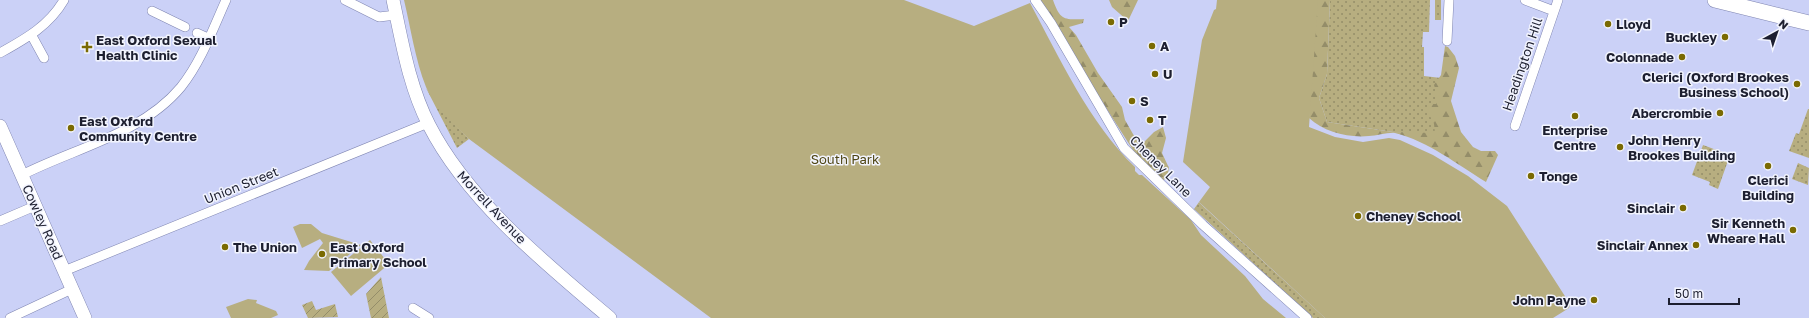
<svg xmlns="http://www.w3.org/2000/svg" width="1809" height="318" font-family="'Golos Text',sans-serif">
<defs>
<pattern id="grass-dots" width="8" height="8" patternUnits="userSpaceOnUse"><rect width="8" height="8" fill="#b7ae80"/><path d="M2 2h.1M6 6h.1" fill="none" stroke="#948d69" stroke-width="1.8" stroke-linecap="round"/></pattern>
<pattern id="forest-firs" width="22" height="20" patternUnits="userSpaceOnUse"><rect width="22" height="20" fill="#b7ae80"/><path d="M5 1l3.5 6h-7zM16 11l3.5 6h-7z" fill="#948d69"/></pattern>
<pattern id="garden-furrows" width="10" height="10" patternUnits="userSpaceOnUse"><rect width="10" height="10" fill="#b7ae80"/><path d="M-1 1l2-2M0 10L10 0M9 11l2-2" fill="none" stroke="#948d69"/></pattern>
</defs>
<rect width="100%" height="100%" fill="#cbd1f7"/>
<path fill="url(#grass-dots)" d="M1330,0h100l-1,32h-6l-1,15h2v29l17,2 -2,58 -46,-4 -66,-10 -8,-24 8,-24z
M1435,0h6v20h-6z
M426,88l17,24 26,27 -12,9z
M1808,109h1v49l-20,-7 7,-18 3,1z
M1703,145l27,10 -12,34 -9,-4 1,-3 -18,-7z
M1798,163l11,5 -1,17 -16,-6z
M1199,202l6,6 120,110h-12l-119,-109z"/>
<path fill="url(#forest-firs)" d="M1037,0h16c7,20 11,20 31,19l-1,4 -14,4 7,8 22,38 24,34 3,13 12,21 6,2 11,-11 9,-5 3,11 -4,15 7,15 -2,10 -4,2 -23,-19z
M1109,0h29l-10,21 -16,-14z
M1316,0h14l-3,74 -8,24 8,24 66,10 42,1 -1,-9 -8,-16 3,-4h7l1,-10 -3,-9 7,-10 4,-29 3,1 7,9 4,12 -8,33 10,31 12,15 8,4h14l3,4 -12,27c-28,-17 -58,-41 -91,-49 -6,-1 -19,3 -26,3 -21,2 -45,-4 -60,-18z"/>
<path fill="#b7ae80" d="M404,0h500l70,26 56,-23c29,54 60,121 105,164v4l4,4h3l49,45 10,15 44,41 18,23 23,19h-575l-242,-179c-15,-15 -35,-32 -43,-52 -11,-28 -15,-58 -22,-87z
M1217,0h101l-9,127 26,10 28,5 26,-4 11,2 33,15 35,21 39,30 63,98 -1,4 -16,10h-228l-126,-116 11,-15 -27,-25 19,-122 12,-30 2,-1z
M300,224h11l11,9 39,12 -32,26 -25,-1 5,-9 14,-18 -3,-4 -18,9 -9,-21z
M370,240l19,24 -38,32 -20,-24z
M248,299l9,1 -1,3 20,8 2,4 -7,3h-40l-5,-11z"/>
<path fill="url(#garden-furrows)" d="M381,277l8,41h-18l-5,-24z
M312,301l4,9 19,-6 3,13 -30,1 -6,-13z"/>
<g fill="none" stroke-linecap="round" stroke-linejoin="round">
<g stroke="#7f85b1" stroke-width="10">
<path id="street" d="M345,0l34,17 17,-2
M1035,0l16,23 73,125 79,77 104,93
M1525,0l29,11
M152,11l33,16
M197,33l11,5
M32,36l12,22
M1447,41l2,-41
M0,53c25,-14 49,-27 64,-53
M1515,126l43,-126
M22,175c53,-27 120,-41 159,-88 20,-25 32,-58 45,-87
M0,221l35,-15
M64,271l364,-148
M413,308l16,10
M10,318l62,-29"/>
</g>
<g stroke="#7f85b1" stroke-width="14">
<path id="secondary" d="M393,0c9,42 16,86 36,125 38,75 117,139 181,193
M0,126l85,192"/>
</g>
<g stroke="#7f85b1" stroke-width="16">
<path id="primary" d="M1715,0l94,23"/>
</g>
<use href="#street" stroke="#fff" stroke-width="9"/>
<use href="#secondary" stroke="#fff" stroke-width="13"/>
<use href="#primary" stroke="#fff" stroke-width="15"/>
</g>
<g fill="#7a6a02" stroke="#f2f4fe" stroke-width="1.5">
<circle cx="1111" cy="22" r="4"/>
<circle cx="1608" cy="24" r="4"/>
<circle cx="1725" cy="37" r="4"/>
<circle cx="1152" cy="46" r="4"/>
<path d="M85 41h4v4h4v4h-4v4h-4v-4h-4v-4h4z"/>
<circle cx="1682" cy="57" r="4"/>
<circle cx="1155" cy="74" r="4"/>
<circle cx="1797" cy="84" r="4"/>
<circle cx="1132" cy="101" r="4"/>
<circle cx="1720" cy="113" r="4"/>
<circle cx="1575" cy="116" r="4"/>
<circle cx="1150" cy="120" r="4"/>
<circle cx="71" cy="128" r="4"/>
<circle cx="1620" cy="147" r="4"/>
<circle cx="1768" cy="166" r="4"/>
<circle cx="1531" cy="176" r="4"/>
<circle cx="1683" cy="208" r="4"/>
<circle cx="1358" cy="216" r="4"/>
<circle cx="1793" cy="230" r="4"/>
<circle cx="1696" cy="245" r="4"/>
<circle cx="225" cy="247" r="4"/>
<circle cx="322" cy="254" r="4"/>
<circle cx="1594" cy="300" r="4"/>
</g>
<g text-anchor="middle" stroke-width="3" stroke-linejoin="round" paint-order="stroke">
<g font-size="13" font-weight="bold" fill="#1d1f30" stroke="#f2f4fe" text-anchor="start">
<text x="1119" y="27">P</text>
<text x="1616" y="29">Lloyd</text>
<text x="1717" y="42" text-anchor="end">Buckley</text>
<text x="96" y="45">East Oxford Sexual<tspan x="96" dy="15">Health Clinic</tspan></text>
<text x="1160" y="51">A</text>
<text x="1674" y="62" text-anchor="end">Colonnade</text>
<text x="1163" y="79">U</text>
<text x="1789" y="82" text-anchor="end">Clerici (Oxford Brookes<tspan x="1789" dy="15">Business School)</tspan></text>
<text x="1140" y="106">S</text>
<text x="1712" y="118" text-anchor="end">Abercrombie</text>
<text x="1158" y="125">T</text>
<text x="79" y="126">East Oxford<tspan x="79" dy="15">Community Centre</tspan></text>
<text x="1575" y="135" text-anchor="middle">Enterprise<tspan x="1575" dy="15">Centre</tspan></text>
<text x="1628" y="145">John Henry<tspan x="1628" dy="15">Brookes Building</tspan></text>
<text x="1539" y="181">Tonge</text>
<text x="1768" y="185" text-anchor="middle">Clerici<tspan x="1768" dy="15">Building</tspan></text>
<text x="1675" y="213" text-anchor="end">Sinclair</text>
<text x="1366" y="221">Cheney School</text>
<text x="1785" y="228" text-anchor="end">Sir Kenneth<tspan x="1785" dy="15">Wheare Hall</tspan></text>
<text x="1688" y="250" text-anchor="end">Sinclair Annex</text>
<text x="233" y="252">The Union</text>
<text x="330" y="252">East Oxford<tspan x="330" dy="15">Primary School</tspan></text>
<text x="1586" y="305" text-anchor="end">John Payne</text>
</g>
<g font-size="13" fill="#1d1f30" stroke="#f2f4fe">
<text transform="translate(1522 64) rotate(-71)" y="5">Headington Hill</text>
<text transform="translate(1161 166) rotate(45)" y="5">Cheney Lane</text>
<text transform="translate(241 185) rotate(-22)" y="5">Union Street</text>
<text transform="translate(492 207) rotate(47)" y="5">Morrell Avenue</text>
<text transform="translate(43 222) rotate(66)" y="5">Cowley Road</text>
</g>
<g font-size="13" fill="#4f4615" stroke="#f2f4fe">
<text x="845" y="164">South Park</text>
</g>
</g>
<g transform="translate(1777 32) rotate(40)" stroke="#f2f4fe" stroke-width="3" paint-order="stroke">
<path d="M0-3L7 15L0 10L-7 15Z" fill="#1d1f30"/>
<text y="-6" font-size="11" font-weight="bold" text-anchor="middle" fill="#1d1f30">N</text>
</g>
<path d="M1669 298v6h70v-6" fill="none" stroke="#1d1f30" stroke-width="2"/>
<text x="1675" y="298" font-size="12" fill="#1d1f30" stroke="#f2f4fe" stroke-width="3" paint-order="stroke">50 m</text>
</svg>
